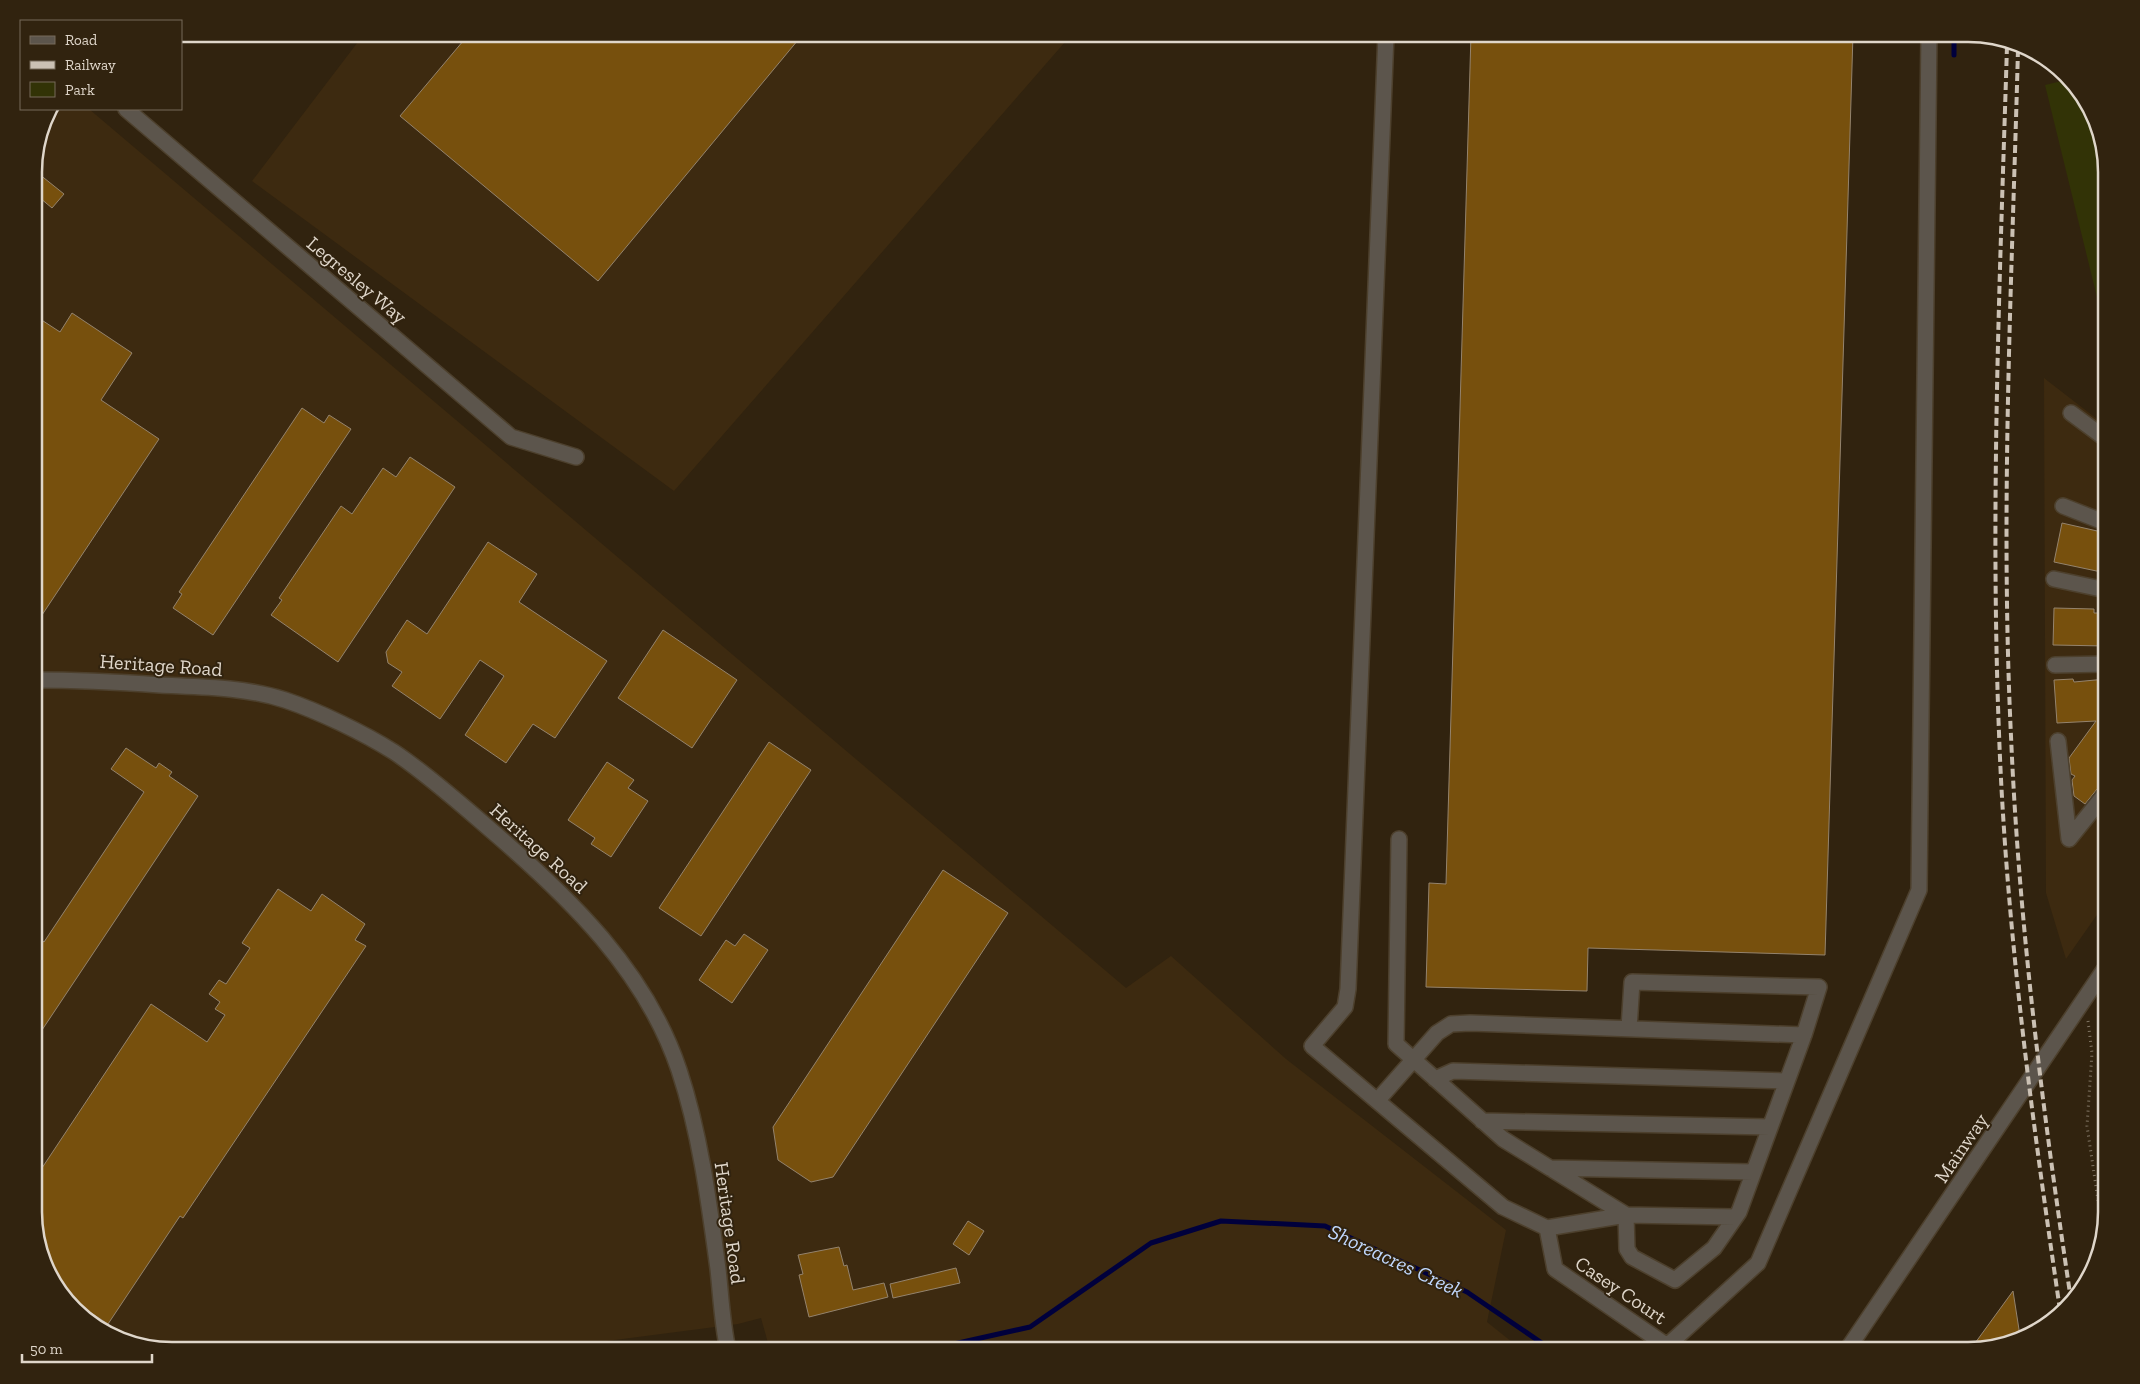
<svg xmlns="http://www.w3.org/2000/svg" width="2140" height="1384" font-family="'Zilla Slab',serif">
<rect width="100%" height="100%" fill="#31230f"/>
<path fill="#3d2a10" d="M364,34h708l-398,457 -422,-310z
M51,109h38l1037,879 45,-32 115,103 220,171 -19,92 35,28h-752l-9,-32 -23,6 -131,17 -36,9h-399l-76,-23 -44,-46 -18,-61v-1056l10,-45z
M2044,378l62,48v476l-40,57 -20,-66z"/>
<path fill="#323306" d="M2066,80l22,23 18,69v162l-61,-249z"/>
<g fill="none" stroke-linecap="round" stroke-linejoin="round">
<path stroke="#00003c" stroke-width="5" d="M1954,34v21
M927,1350l103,-23 121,-84 70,-22 104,5 142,66 85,58"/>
</g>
<path fill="#77500d" stroke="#94836d" d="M469,34h334l-205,247 -198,-165z
M1471,34h382l-28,921 -237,-7 -1,43 -161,-4 3,-104 17,1z
M34,170l30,24 -12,14 -18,-15z
M72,313l60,40 -31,47 58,39 -125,188v-312l26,17z
M302,408l22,15 5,-8 22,14 -138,206 -40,-27 9,-14 -3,-2z
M410,457l45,30 -117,175 -67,-47 11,-15 -3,-2 62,-92 11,8 31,-46 13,9z
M2062,523l44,10v40l-52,-11z
M488,542l49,32 -18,28 88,59 -52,77 -22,-14 -27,39 -41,-28 39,-59 -24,-16 -40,59 -48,-33 10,-14 -14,-9 -2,-11 21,-32 20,14z
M2054,608l40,1v4h12v33l-53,-1z
M663,630l74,50 -45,68 -74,-50z
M2073,679l1,3 32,-3v99l-21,26 -11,-8 -2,-16 3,-4 -4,-2 -2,-16 27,-37 -39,2 -3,-43z
M769,742l42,28 -110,166 -42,-28z
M126,748l30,20 3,-5 13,9 -3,4 29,20 -164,246v-107l10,7 100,-150 -33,-23z
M607,762l27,18 -6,8 20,13 -37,56 -20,-13 4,-6 -27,-18z
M943,870l65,43 -175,264 -22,5 -33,-22 -5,-33z
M278,889l33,22 11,-17 43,30 -10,16 11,6 -183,272 -3,-2 -72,108 -41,-27 -15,-16 -18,-61v-40l117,-176 56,38 18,-27 -10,-6 5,-7 -11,-8 10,-14 7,4 24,-36 -8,-5z
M744,934l24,16 -36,53 -33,-23 27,-40 9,6z
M968,1221l16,10 -15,24 -16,-11z
M839,1247l5,19 3,-1 6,25 31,-7 4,14 -79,20 -10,-42 4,-1 -5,-19z
M956,1268l4,15 -67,15 -3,-14z
M2013,1291l7,45 -50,14z"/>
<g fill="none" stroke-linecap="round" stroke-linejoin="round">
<g stroke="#4d402d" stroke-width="18">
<path id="minor" d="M1386,34l-38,955 -3,18 -33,39 191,161 44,21 79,-13 109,2
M126,109l385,328 65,20
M2071,413l35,26
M2063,506l43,17
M2054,579l52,11
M2055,665l51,-1
M34,680c42,0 84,2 126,5 41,2 85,2 125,15 33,11 79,33 109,52 32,21 69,54 98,79 77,66 154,140 187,239 21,63 30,132 39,199 3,27 4,54 10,81
M2058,741l11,98 37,-46
M1399,839l-3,205 107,95 123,76 1,34 5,8 43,23 39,-32 25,-36 65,-177 15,-48 -187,-5 -3,46
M1435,1079l18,-8 334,10
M1377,1101l60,-68 14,-9 19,-1 334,12
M1482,1121l288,6
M1550,1168l203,4
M1547,1228l8,41 118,81
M1667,1346l91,-83 161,-373 10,-856
M1847,1350l259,-383"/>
</g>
<path stroke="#817665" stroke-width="3" stroke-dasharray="1 4" stroke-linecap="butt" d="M2088,1021l4,32 -5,73 15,101"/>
<use href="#minor" stroke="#5c554c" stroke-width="15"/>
<path stroke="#cbc1b4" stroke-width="4" stroke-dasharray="8 4" stroke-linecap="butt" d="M2007,46c-7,229 -17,458 -8,687 7,194 33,385 61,577
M2018,49c-6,229 -18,458 -7,687 8,189 32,377 60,564"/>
</g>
<g text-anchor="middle" stroke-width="4" stroke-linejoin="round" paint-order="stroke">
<g font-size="20" fill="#dfd6ca" stroke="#31230f">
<text transform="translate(357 280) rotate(40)" y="7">Legresley Way</text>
<text transform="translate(161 665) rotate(4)" y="7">Heritage Road</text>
<text transform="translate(539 848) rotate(42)" y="7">Heritage Road</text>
<text transform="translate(1961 1148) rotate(-56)" y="7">Mainway</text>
<text transform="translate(730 1223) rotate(82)" y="7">Heritage Road</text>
<text transform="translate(1621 1290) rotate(34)" y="7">Casey Court</text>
</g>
<g font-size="21" font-style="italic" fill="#c1d8fe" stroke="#31230f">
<text transform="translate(1396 1261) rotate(25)" y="7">Shoreacres Creek</text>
</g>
</g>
<path d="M0 0H2140V1384H0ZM172 42H1968A130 130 0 0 1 2098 172V1212A130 130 0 0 1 1968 1342H172A130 130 0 0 1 42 1212V172A130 130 0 0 1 172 42Z" fill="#31230f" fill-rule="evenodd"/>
<path fill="none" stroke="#dfd6ca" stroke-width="2.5" d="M172 42H1968A130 130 0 0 1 2098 172V1212A130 130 0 0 1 1968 1342H172A130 130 0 0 1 42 1212V172A130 130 0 0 1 172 42Z"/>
<rect x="20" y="20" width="162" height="90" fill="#31230f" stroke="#776b5a"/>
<rect x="30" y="36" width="25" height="8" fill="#5c554c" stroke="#776b5a"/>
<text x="65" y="45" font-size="15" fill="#dfd6ca">Road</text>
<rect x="30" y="61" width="25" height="8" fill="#cbc1b4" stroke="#776b5a"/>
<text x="65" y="70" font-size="15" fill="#dfd6ca">Railway</text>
<rect x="30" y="82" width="25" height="15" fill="#323306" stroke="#776b5a"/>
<text x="65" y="95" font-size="15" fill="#dfd6ca">Park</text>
<path d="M22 1354v8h130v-8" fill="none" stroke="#dfd6ca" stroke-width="2.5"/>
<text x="30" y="1354" font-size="15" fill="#dfd6ca" stroke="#31230f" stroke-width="4" paint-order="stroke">50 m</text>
</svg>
